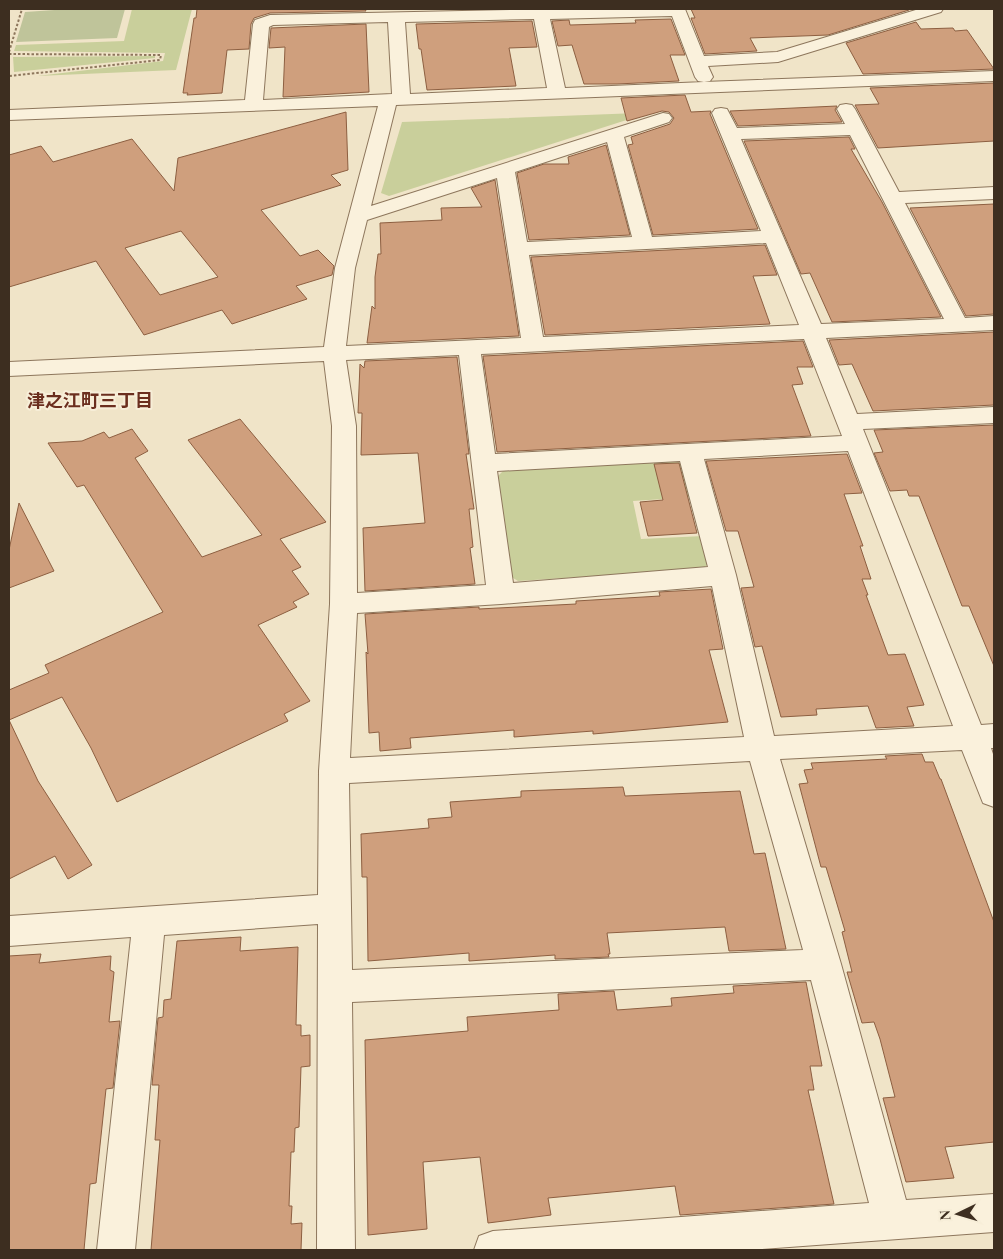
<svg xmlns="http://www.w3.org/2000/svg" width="1003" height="1259" font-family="'Playfair Display','Noto Sans JP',serif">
<rect width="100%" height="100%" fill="#f0e4c8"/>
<path fill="#c9cf9b" d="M132,9h60l-16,61 -139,6 126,-15 2,-8 -151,-2 2,-6 108,-4z
M155,56v2l-141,14 -1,-15z
M638,113l1,3 -250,80 -8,-3 21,-71z
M675,460l11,7 8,30 -61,4 8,38 62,-3 6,27 -6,6 -185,12 -11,-7 -11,-96 8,-8z"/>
<path fill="#bfc49a" d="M69,9h56l-8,29 -101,4 9,-30z"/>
<path fill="#cf9f7d" stroke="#8d5f41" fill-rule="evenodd" d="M197,9h168l1,2 -96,2 -16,5 -3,6 -2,25 -22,1 -5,43 -35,2 1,-2h-5l11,-75h2z
M691,9h217l1,1 -81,25 -78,3 7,13 -52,3 -14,-36h4z
M671,19l14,36h-15l9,26 -62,3h-33l-12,-39 -14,1 -6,-25 17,-1 1,5 66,-2 -1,-3z
M532,21l5,26 -28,1 7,38 -89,4 -6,-41h-2l-3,-25z
M916,22l5,7 32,-1 2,3 12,-1 27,39 -131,5 -17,-31z
M366,24l3,68 -86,5 2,-50 -16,1 2,-20z
M994,83v58l-116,7 -23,-43 24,-1 -9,-16z
M685,95l6,17 20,-1 -1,3 48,115 -105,6 -25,-90 5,-1 -2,-7 39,-13 4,-6 -5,-6 -7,-1 -35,10 -6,-23z
M837,106l-2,4 7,12 -104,4 -8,-15z
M346,112l2,58 -17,5 10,10 -80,25 39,46 18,-6 16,16 -2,9 -36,11 11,13 -75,25 -10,-14 -78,25 -48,-74 -87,26v-132l32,-9 12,16 79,-23 42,52 4,-33zM181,231l37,46 -58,18 -35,-47z
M849,137l6,12h-4l31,53 59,115 -109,5 -22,-49 -9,1 -57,-133z
M606,145l24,90 -101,5 -12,-67 27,-9h25l-1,-7z
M495,180l24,156 -152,7 5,-37 3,3v-32l3,-23h3l-1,-31 62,-3 -1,-12 41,-1 -11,-19z
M994,204v110l-28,2 -56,-108z
M765,245l12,30 -24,1 17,48 -225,11 -14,-78z
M994,332v73l-121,6 -21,-47 -13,1 -10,-25z
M803,341l10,26h-16l6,17 -11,1 19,51 -314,16 -14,-96z
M457,357l12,97h-3l8,55h-5l4,38 -3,1 5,36 -110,7 -2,-63 62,-5 -7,-70 -57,2 1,-42h-4l2,-49 4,4 1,-7z
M240,419l86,103 -46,17 21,28 -9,4 17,23 -16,8 4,5 -39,18 52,76 -26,13 4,7 -171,81 -26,-54 -29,-51 -53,23v-30l40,-17 -4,-8 118,-53 -79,-127 -7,2 -29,-44 34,-2 22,-9 5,6 23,-9 16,22 -13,7 67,99 60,-22 -74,-95z
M994,425v241l-25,-60h-7l-43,-110h-10l-2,-6 -17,1 -16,-38 9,-1 -9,-22z
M847,454l15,39 -18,1 19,52h-3l11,33h-9l6,16h-2l22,60 17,-1 19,51 -17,2 7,19 -38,2 -8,-22 -52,3 1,6 -36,2 -19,-71 -7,1 -14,-59 13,-1 -16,-56h-12l-20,-70z
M679,463l18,70 -49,3 -8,-34 23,-2 -9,-36z
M19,503l35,68 -45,17v-38z
M711,589l12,60 -14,1 19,72 -135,12v-3l-79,6v-7l-104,8 1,10 -31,3 -1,-19 -10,1 -3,-81 2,2 -3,-40 114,-7v2l97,-5v-3l84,-5 -1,-4z
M9,720l29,61 54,84 -24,14 -13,-23 -46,23z
M922,754l3,8h8l7,17h1l53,143v220l-49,5 9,31 -48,4 -23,-84 12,-1 -15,-58 -6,-17 -12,1 -15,-51h5l-10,-40 3,-1 -19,-64h-5l-22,-83 9,-1 -4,-13 9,-1 -2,-6 76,-4 -2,-3z
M623,787l2,9 115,-5 14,63 11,-1 21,96 -57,2 -4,-24 -118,6 3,21h-2l1,3 -54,2v-4l-86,6v-8l-101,8 -1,-84h-5l-1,-43 68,-6 -1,-9 24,-2 -2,-15 71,-5v-6z
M241,937l-1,14 58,-4 -2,78h5v11l9,-1v31l-9,1 -2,60 -4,1 -1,24h-3l-2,54h3l-1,18 11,-1 -1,27h-150l9,-110h-5l4,-55h-7l6,-67 5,-1 1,-17 7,-1 6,-58z
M41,954l-2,9 72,-7 -1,14 4,2 -5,50 11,-1 -7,67 -7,1 -10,94 -6,1 -6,66h-75v-294z
M806,982l16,84h-12l4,24h-6l26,114 -154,11 -5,-29 -127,12 3,17 -63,8 -8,-66 -57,5 4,67 -59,6 -3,-195 103,-9 -1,-14 92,-7 -1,-16 56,-3 3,19 55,-4 -1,-8 63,-5 -1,-7z"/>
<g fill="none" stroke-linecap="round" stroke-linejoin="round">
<g stroke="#8d765c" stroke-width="2">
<path id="minor" d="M557,9h128l19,47 73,-4 142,-43h24l-2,3 -163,50 -70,4 5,11 -3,4 -6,1 290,-11v10l-598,24 -25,101 292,-93 6,1 3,4 -3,4 -45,15 28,100 109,-6 -49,-118 3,-4 6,-1 6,1 10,19 108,-4 -8,-15 3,-4 6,-1 6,1 3,4 44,83 95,-5v12l-89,4 60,115 29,-2v14l-168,8 31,76 137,-7v16l-131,6 118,296 13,-1v24h-3l3,9v50l-11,-4 -21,-53 -182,9 61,205 65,236 88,-6v38l-245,18h-275l5,-14 14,-5 376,-28 -58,-223 -459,22 3,248h-38l1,-326 -154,11 -29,315h-38l34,-313 -122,9v-30l309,-21 1,-124 11,-167 2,-178 -8,-65 -315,15v-14l315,-15 11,-79 43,-162 -369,14v-10l236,-10 8,-76 2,-4 15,-5zM672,16l23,61 3,4 6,1 -139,6 -15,-69zM534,19l13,69 -137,6 -5,-72zM388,22l4,72 -129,6 6,-73 4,-2zM850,135l94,184 -123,5 -80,-185zM607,142l25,95 -105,5 -12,-70zM497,178l24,160 -175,8 9,-78 12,-48zM766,243l33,82 -256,12 -14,-82zM804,339l38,97 -347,18 -14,-100zM459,355l27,230 -129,8 -1,-167 -10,-66zM848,451l105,275 -179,10 -38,-161 -32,-116zM680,461l28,106 -195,16 -16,-112zM712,586l32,151 -394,21 7,-145 144,-9zM750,761l53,189 -451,20 -3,-187z"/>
</g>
<path stroke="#8d765c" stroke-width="2" stroke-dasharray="2.5 2" stroke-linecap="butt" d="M9,52l13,-43
M9,54l152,1 -1,5 -151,16"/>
<use href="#minor" fill="#faf1dc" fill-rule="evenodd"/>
</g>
<g text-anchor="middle" stroke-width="4" stroke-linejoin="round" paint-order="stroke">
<g font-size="18" font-weight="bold" fill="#6b2e1e" stroke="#f7eed8">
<text x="90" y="407">津之江町三丁目</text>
</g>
</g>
<rect width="1003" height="1259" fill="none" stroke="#3d2e20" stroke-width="20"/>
<g transform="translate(958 1214) rotate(265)" stroke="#f7eed8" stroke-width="4" paint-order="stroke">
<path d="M0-4L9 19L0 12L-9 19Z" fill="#3d2e20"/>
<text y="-8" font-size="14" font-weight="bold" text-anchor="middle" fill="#3d2e20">N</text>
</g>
</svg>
